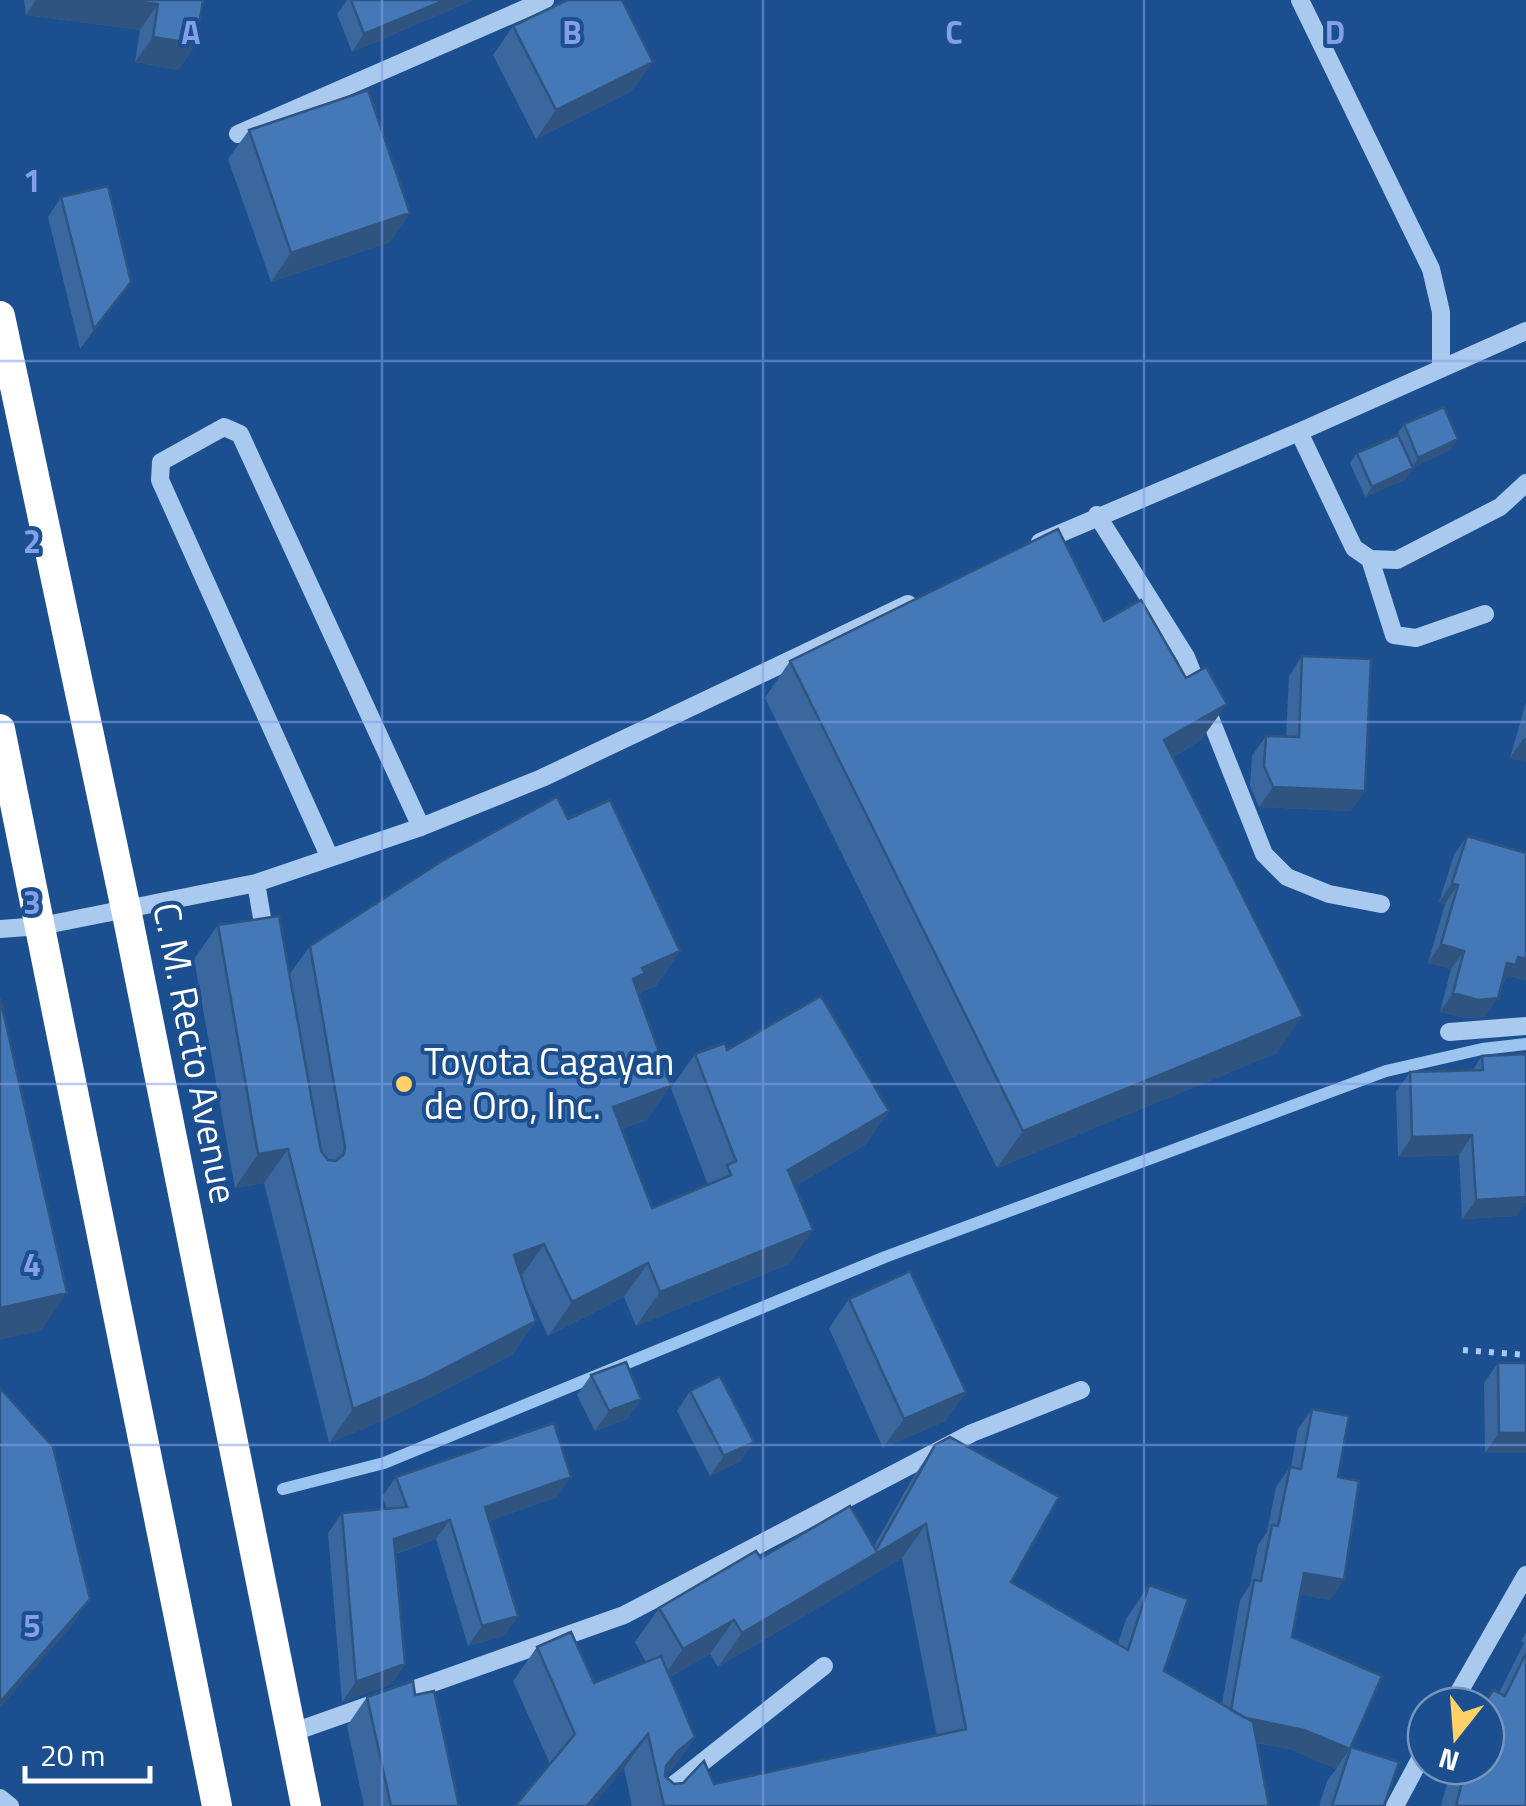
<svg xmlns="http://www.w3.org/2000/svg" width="1526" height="1806" font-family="'Titillium Web',sans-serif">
<rect width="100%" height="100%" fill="#1b4f8f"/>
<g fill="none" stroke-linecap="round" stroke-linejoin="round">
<path stroke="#9cc4f0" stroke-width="12" d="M283,1489l101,-26 501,-206 501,-186 96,-22 44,-5"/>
<path stroke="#a9c9ee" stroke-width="6" stroke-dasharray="5 8" stroke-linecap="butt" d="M1463,1350l63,5"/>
<path stroke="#a9c9ee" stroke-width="18" d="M1300,0l131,269 10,43v55
M238,134l307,-134
M1299,432l55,116 16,11 27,1 103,-53 26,-24
M1097,515l89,142 78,197 23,23 42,17 52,10
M1040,542l259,-110 227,-101
M1370,559l24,76 22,3 69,-24
M330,858l-170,-378 1,-18 63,-35 16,7 181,393
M256,883l10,58
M0,929l41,-3 215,-43 165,-56 121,-49 366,-174
M1449,1032l77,-6
M1451,1706l75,-131
M291,1733l333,-118 348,-182 109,-43
M0,1798l10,8
M653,1806l8,-11 163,-129
M1395,1806l31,-58"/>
<path stroke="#fff" stroke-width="30" d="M0,316l126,593 180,897
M0,729l217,1077"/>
</g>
<path fill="#3a679d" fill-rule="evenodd" d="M24,0h179l-7,44 -18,26 -43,-8 5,-32 -114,-15z
M347,0h126l-121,52 -15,-38z
M513,26l119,65 -96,48 -43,-84z
M249,130l161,83 -20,29 -119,40 -43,-123z
M61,197l70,85 -51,67 -32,-132z
M1404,424l47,26 -39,17 -6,12 -41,18 -15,-34 7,-10 40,-18z
M1104,621l97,119 -28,17 104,296 -280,115 -232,-470 25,-37z
M1302,656l49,155 -92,-4 -9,-21 2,-30 14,-20 20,1 3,-61z
M1526,702v60l-16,-4z
M568,819l112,132 -24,35 -18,8 9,126 -25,9 30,79 56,-23 -37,-97 24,-34 32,-4 162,61 -24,34 -70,41 -6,78 -153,62 -12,-29 -76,39 -23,-49 11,34 -24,34 -114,59 -69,29 -65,-260 -29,5 -41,-229 24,-34 71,50 21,-29z
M1467,836l41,140 -6,8 -17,33 -20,1 -25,-6 11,-43 -23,-6 17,-59 -6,-2 15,-47z
M1526,1054v148l-10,14 -54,3 -3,-64 -61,2 -2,-65 14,-20 62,-1 10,-15z
M849,1299l117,93 -21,29 -62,27 -54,-120z
M1498,1363h28v90h-41l-1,-70z
M591,1375l50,24 -14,20 -32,12 -18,-36z
M690,1391l64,51 -14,19 -30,15 -33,-65z
M1312,1409l26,68 -8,123 -30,-6 -8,43 92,169h-65l8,-25 9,-12 -46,-20 -33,-6 12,63h-637l-8,-38 -32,38h-77l35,-42 -37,-83 24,-34 57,36 52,-21 -11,-20 24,-34 102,-50 113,-12 38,-67 23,-34 76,137 107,62 8,-25 23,-34 15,86 58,33 18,-104 10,-15 8,-40 9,-13 9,-45 14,-20h1l7,-38zM902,1558l35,178 -223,48h-40l-9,-8 6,-5 24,-34 -25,-60 40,-23 8,13z
M396,1477l161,20 -68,24 29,95 -14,20 -36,10 -32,-107 -40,15 9,110 -14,20 -49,18 -14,-169 14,-20 45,-4 -5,-12z
M1526,1632v174h-85l9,-34 -8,-5 1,-1h43v-60h-5l12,-16 6,3 25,-50 -3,-2z
M415,1695l44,111h-95l-17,-80 20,-29z"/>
<path fill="#305480" d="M36,0h88l34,4 -18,26 -114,-15z
M445,0h28l-121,52 12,-18z
M153,37l43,7 -18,26 -43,-8z
M653,62l-21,29 -96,48 20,-29z
M410,213l-20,29 -119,40 20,-29z
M131,282l-14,20 -37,47 14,-20z
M1458,439l-7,11 -40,18 7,-10z
M1413,468l-7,11 -41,18 7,-10z
M1227,704l-26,36 -63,37 26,-37z
M1524,738l2,1v23l-16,-4z
M1273,787l92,4 -14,20 -92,-4z
M1452,883l6,2 -13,19 -6,-2z
M1441,944l23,7 -13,18 -23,-6z
M680,951l-24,35 -29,13 6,-20 9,-11z
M1518,957l8,2v22l-18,-5 -5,8 -9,-2 13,-19z
M1453,993l45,5 -13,19 -20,1 -25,-6z
M1303,1016l-26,37 -280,115 26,-37z
M671,1086l-24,34 -58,21 24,-34z
M889,1111l-24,34 -101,59 24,-34z
M1472,1135l-13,20 -61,2 14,-20z
M288,1149l-24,34 -29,5 23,-34z
M1526,1197v5l-10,14 -54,3 14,-19z
M813,1230l-24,34 -153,62 24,-34z
M544,1244l-24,34 -6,-23z
M648,1263l-24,34 -76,39 24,-34z
M67,1293l-26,38 -41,9v-32z
M536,1321l-24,34 -114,59 -69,29 24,-34z
M966,1392l-21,29 -62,27 21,-29z
M641,1399l-14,20 -32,12 14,-20z
M1499,1433h27v20h-41z
M754,1442l-14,19 -30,15 14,-20z
M571,1477l-14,20 -86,30 14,-20z
M450,1520l-14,19 -56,20 14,-20z
M926,1524l-24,34 -184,109 24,-34z
M1304,1573l40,7 -14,20 -40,-8z
M90,1599l-20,29 -70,80v-6z
M518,1616l-14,20 -36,10 14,-20z
M734,1620l-24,34 -51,29 24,-34z
M405,1664l-14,20 -49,18 14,-20z
M1231,1715l73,15 46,19 -14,20 -46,-20 -73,-14z
M648,1734l-24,34 -32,38h-5z
M695,1737l-24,34 -13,10 -1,-3 20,-26z"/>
<path fill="#4478b7" stroke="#305480" stroke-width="2.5" d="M124,0h79l-7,44 -43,-7 5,-33z
M351,0h94l-81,34z
M567,0h55l31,62 -97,48 -43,-84z
M368,90l42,123 -119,40 -42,-123z
M108,186l23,96 -37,47 -33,-132z
M1444,407l14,32 -40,19 -14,-34z
M1398,435l15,33 -41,19 -15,-34z
M1058,529l46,92 37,-21 45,78 20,-11 21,37 -63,36 139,276 -280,115 -233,-470z
M1302,656l69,3 -6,132 -92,-4 -9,-21 2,-30 33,1z
M557,797l11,22 42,-19 70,151 -38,17 3,5 -12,6 38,107 -58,21 39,101 79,-33 -4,-10 9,-4 -41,-107 30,-11 2,7 94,-54 68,115 -101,59 25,60 -153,62 -12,-29 -76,39 -28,-58 -30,11 22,66 -114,59 -69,29 -65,-260 -30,5 -40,-229 61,-9 42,235 7,9 8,1 8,-7 1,-7 -35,-201 132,-85z
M1467,836l59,17v106l-8,-2 -2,8 -9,-2 -9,35 -20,2 -25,-7 11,-42 -23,-7 17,-59 -6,-2z
M0,998l67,295 -67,15z
M1526,1054v143l-50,3 -4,-65 -60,2 -2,-65 73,-2 -1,-14z
M910,1271l56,121 -62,27 -55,-120z
M626,1362l15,37 -32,12 -18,-36z
M1498,1363h28v70h-27z
M720,1376l34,66 -30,14 -34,-65z
M0,1388l53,59 37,152 -90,103z
M1312,1409l37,7 -11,61 21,4 -15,99 -40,-7 -12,64 90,39 -32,73 -46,-19 -58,-12 -15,-8 23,-130 7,1 11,-56 6,1 12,-59 11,2z
M554,1423l17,54 -86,30 33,109 -36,10 -32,-106 -56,19 11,125 -49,18 -14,-169 65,-6 -11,-30z
M950,1437l109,60 -48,85 117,68 21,-65 39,14 -24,72 89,51 16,84h-605l-16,-72 -61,72h-72l60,-72 -38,-87 34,-15 23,51 67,-27 34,81 -18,15 -11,14 -1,10 9,8 9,-1 21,-22 10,23 252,-55 -40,-205 -184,109 -8,-13 -51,29 -24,-41 97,-57 5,7 89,-52 26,44 59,-105z
M1526,1653v153h-70l10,-40h20v-60h-3l10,-16 12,6z
M413,1681l2,14 19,-4 25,115h-68l-24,-109z
M1351,1747l48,15 -15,44h-52z"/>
<path fill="none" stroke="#839eea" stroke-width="2.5" stroke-opacity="0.55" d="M382,0v1806M763,0v1806M1144,0v1806M0,361h1526M0,722h1526M0,1084h1526M0,1445h1526"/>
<circle fill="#ffd166" stroke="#1b4f8f" stroke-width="4" cx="404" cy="1084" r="10"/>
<g text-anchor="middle" stroke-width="8" stroke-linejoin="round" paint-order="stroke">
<g font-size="38" fill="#fff" stroke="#1b4f8f">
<text transform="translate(195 1053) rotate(79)" y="13">C. M. Recto Avenue</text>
</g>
<g font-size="38" fill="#fff" stroke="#1b4f8f" text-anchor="start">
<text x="424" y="1075">Toyota Cagayan<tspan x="424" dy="44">de Oro, Inc.</tspan></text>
</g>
</g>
<g font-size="32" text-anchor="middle" font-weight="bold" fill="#839eea" stroke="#1b4f8f" stroke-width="8" stroke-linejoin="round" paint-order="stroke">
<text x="191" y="44">A</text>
<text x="572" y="44">B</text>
<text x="954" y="44">C</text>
<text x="1335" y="44">D</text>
<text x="32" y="192">1</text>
<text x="32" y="553">2</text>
<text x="32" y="914">3</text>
<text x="32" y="1276">4</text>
<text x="32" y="1637">5</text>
</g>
<g transform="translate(1456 1736) rotate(197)"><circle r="48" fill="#1b4f8f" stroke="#7695bc" stroke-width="2.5"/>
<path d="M0-8L18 38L0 25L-18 38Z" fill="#ffd166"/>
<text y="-15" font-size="28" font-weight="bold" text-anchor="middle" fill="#ffffff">N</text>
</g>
<path d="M25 1766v15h125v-15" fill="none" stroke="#ffffff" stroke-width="5"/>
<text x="40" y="1766" font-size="30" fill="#ffffff" stroke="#1b4f8f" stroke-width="8" paint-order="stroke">20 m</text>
</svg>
